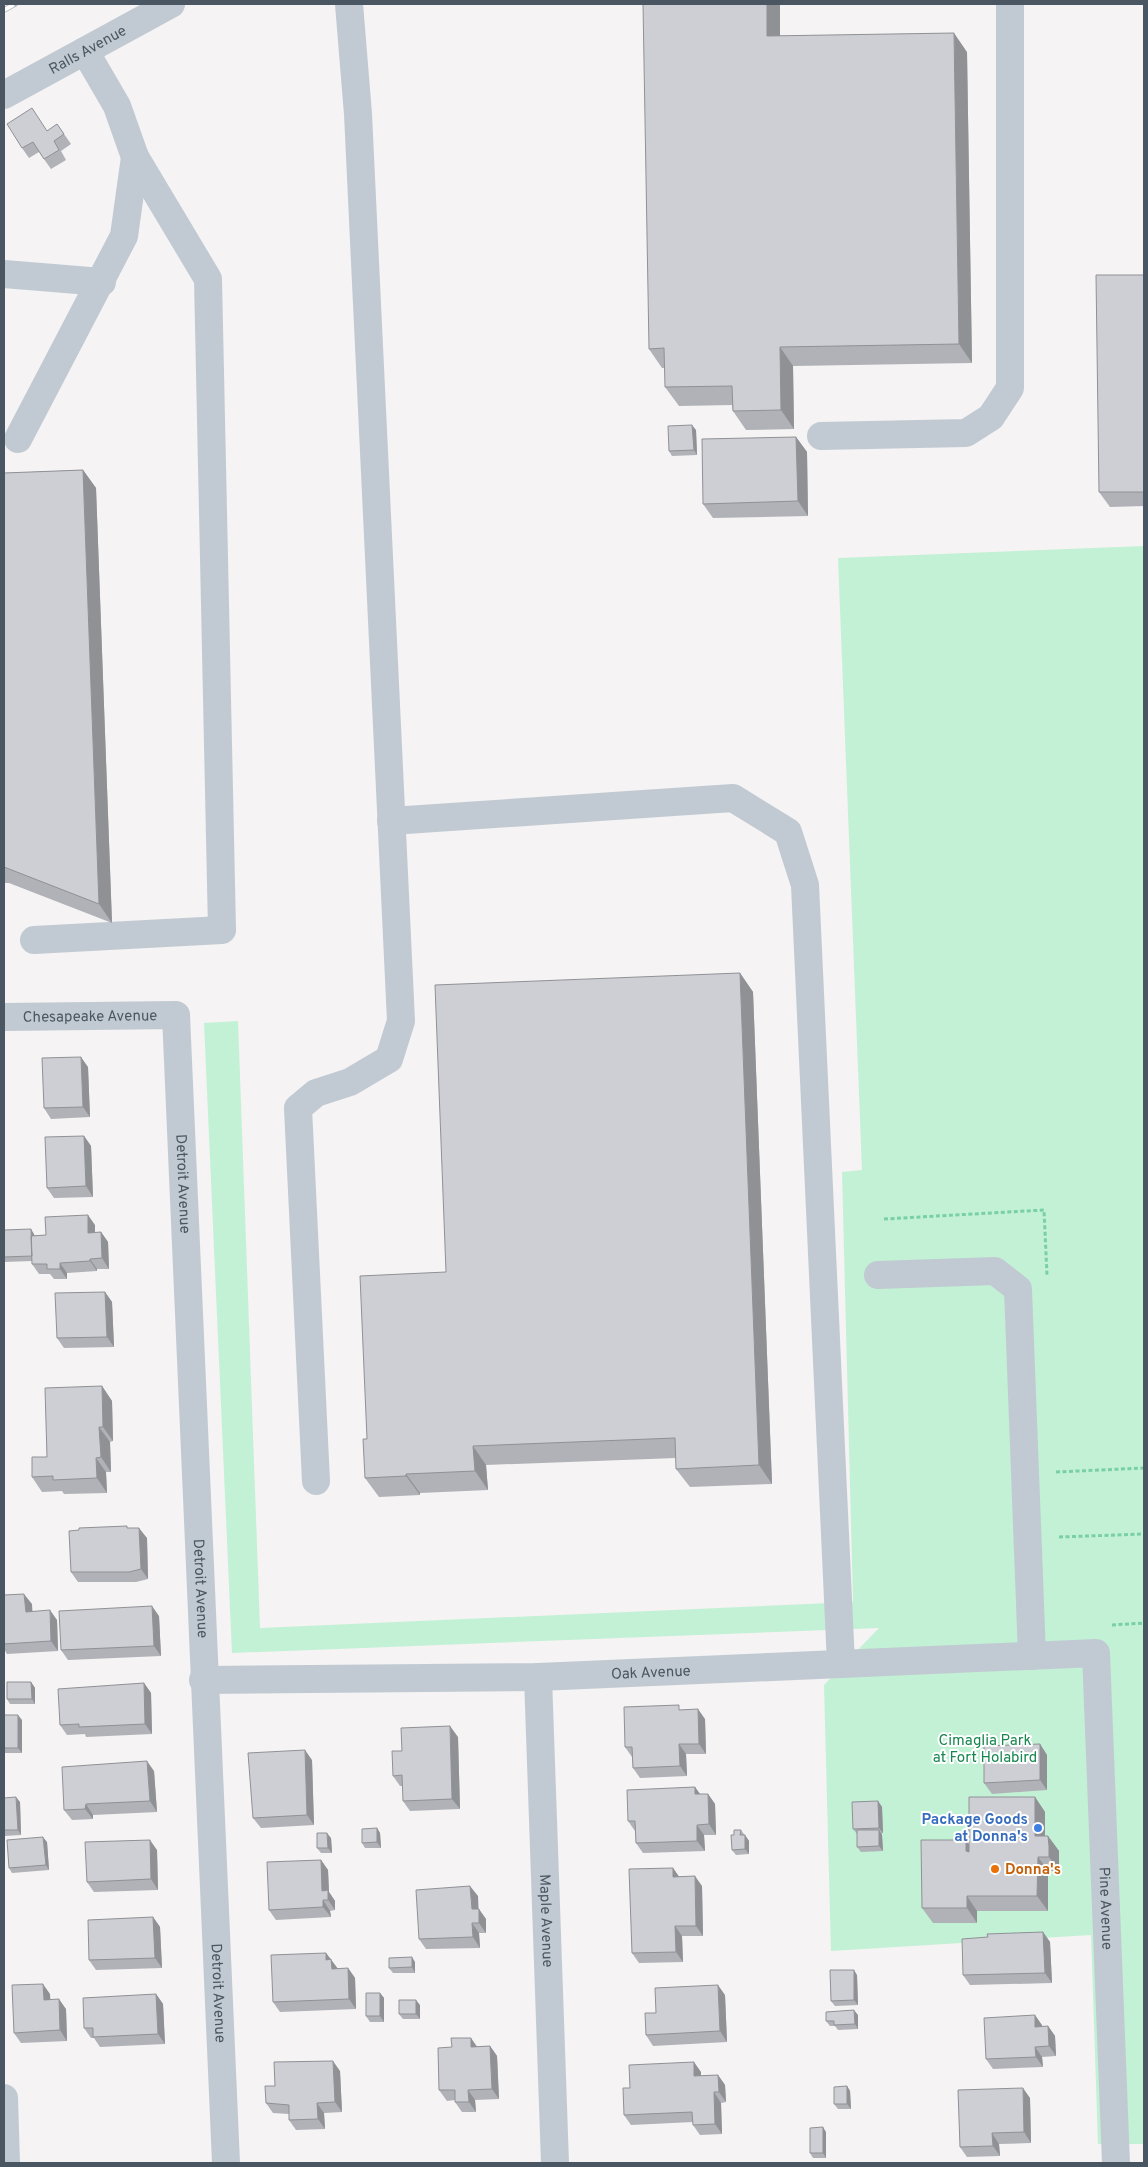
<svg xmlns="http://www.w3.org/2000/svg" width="1148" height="2167" font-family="Overpass,sans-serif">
<rect width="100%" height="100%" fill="#f5f3f3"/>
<path fill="#c3f1d5" d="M1144,546v1598h-46l-7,-209 -260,16 -7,-266 55,-57 -647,25 -28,-630 34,-2 22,607 593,-26 -11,-430 20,-2 -24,-612z"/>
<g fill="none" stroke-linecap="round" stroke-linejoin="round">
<path stroke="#7ad0a6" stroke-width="3" stroke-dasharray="4 2.5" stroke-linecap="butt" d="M884,1219l160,-9 3,65
M1056,1472l88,-4
M1059,1537l85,-3
M1112,1625l32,-2"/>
<g stroke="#c1cad2" stroke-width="28">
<path id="s1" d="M4,95l167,-91"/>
<path d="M4,274l98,8"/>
<path d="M821,436l145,-3 25,-16 19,-29v-384"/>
<path d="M18,439l106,-203 11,-79 -18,-51 -32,-55"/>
<path d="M391,821l342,-23 55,34 17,53 36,779"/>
<path d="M34,940l188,-10 -14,-651 -73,-122"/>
<path id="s2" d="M4,1017l172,-2 50,1148"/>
<path d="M878,1275l117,-4 23,18 14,367"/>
<path d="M316,1481l-18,-373 18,-15 34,-11 39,-23 12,-38 -43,-907 -9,-110"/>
<path id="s3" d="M538,1677l17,486"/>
<path id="s4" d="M203,1680l335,-3 558,-24 20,510"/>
<path d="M4,2098l2,65"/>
</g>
<g stroke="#b5b8bd" stroke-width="5.5">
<path id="rail" d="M4,10l11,-6"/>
</g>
<use href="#rail" stroke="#fff" stroke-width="4" stroke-dasharray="11" stroke-linecap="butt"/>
</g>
<path fill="#b0b2b7" d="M780,4v32l187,16 5,311 -179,3 1,63 -48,1 -13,-19 -1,-6 -53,1 -14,-19v-19h-3l-13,-19z
M57,124l14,20 -10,7 5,9 -15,9 -12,-17 -10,6 -7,-10z
M1144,275v231l-34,1 -11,-15z
M696,430l1,25 -25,1 -3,-5z
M796,437l11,15 1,64 -95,2 -10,-14z
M83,470l13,18 16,435 -103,-40h-5v-410z
M740,973l13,19 19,492 -82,3 -14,-18v-11l-190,7 2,25 -68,3v2l-41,2 -14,-19 2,-39 79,-167z
M88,1067l2,50 -39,2 -7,-11z
M84,1136l7,10 2,51 -39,1 -7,-10z
M95,1225v8l6,-1 7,10 1,27h-12v2l-30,2v6h-13l-4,-5h-11l-7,-10v-3l-28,1v-32l30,4v1h12z
M105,1292l7,10 2,45 -50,1 -7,-10z
M102,1386l10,15 1,40 -3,1 1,30h-5l1,21 -43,1 -2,-3 -20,1 -10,-15z
M129,1528l18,10 1,41 -12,3h-58l-7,-10z
M4,1595l28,9v7l25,9 1,31 -51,3 -3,-5z
M159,1616l2,40 -93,4 -7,-10z
M31,1682l4,6v16h-25l-3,-5z
M144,1683l7,10 1,41 -66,3 -1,-3 -18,1 -7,-10z
M682,1710l23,9 1,35h-20l1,22 -47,2 -7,-10 -1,-11 -7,-10z
M4,1715l18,5v33h-18z
M458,1737l2,72 -50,2 -7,-10v-15h-3l-7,-10 9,-25z
M1040,1744l7,11v35l-55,4 -8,-11z
M312,1760l2,65 -53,3 -8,-10z
M154,1771l3,41 -64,3v4l-21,1 -8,-10z
M695,1787l5,7h8l7,10 1,31h-12l1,16 -62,2 -7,-10 -1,-12 -7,-10z
M1035,1797l10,15v24h3l11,15v20h-11v40h-71v12h-44l-11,-15 47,-64z
M4,1798l16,4 1,33 -17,1z
M878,1801l4,6 1,26h-1v2l1,16 -22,1 -4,-5v-13l-4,-5z
M377,1828l3,5 1,15h-16l-3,-5z
M741,1830l8,11v13l-13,1 -4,-5 2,-15z
M331,1838l1,15h-11l-4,-5z
M47,1842l2,28 -37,3 -3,-5z
M157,1850l1,40 -64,2 -7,-10z
M321,1860l7,10 1,22 6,9v9l-5,1 1,6 -55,3 -7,-10z
M673,1868l6,9 23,9 1,50h-21l1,26 -44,1 -7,-10z
M478,1896v13l8,10v14h-7l1,15 -54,1 -7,-10z
M153,1917l7,10 2,41 -66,2 -7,-10z
M1043,1932l7,10 2,41 -82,2 -7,-10 25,-38z
M326,1953l12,16 10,-1 7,10 1,31 -76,3 -7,-10z
M415,1962v11h-22l-4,-5z
M857,1975l1,30 -23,1 -4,-5z
M380,1993l4,5v24h-14l-4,-6z
M50,1994v6l16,9 1,32 -46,2 -7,-10z
M156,1994l7,10 2,40 -65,3 -6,-9h-3l-7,-10z
M725,1995l2,47 -74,4 -7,-11 10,-22z
M420,2005v14h-17l-4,-5z
M858,2015v14l-20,1 -3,-4h-5l-4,-5z
M1042,2025v2l6,-1 7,10 1,20 -14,1 1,10 -50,2 -7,-10z
M490,2046l7,10 2,43 -24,1 1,12h-14l-7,-10v-2l-8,1 -8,-11 38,-43z
M340,2071l2,41 -18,1 1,16 -29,1 -7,-10v-6l-16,-1 -7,-10 9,-17z
M701,2072v4l17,-1 7,10 1,17 -5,1 1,31 -22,1 -7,-10v-3l-62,3 -7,-10 6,-27z
M847,2086l3,5 1,18h-13l-4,-5z
M1030,2098l1,45 -32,1 1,12 -33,1 -7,-10z
M826,2132v26h-13l-3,-5z"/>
<path fill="#909195" d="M767,4h13v51l-13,-19z
M954,33l13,19 5,311 -13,-19z
M780,347l13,19 1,63 -13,-19z
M692,425l4,5 1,25 -3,-5z
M796,437l11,15 1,64 -10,-15z
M83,470l13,18 16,435 -13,-19z
M740,973l13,19 19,492 -13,-19z
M81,1057l7,10 2,50 -7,-10z
M84,1136l7,10 2,51 -7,-11z
M88,1215l7,10v18l-7,-10z
M31,1229l3,5 2,27 -4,-5z
M101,1232l7,10 1,27 -7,-11z
M90,1259l7,10v2l-7,-10z
M60,1263l7,10v6l-7,-10z
M105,1292l7,10 2,45 -7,-10z
M102,1386l10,15 1,40 -10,-14z
M99,1427l11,15 1,30 -10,-15z
M473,1446l13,19 2,25 -13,-19z
M96,1458l10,14 1,21 -10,-15z
M406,1474l14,19v2l-14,-19z
M139,1528l8,10 1,41 -7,-10z
M24,1594l8,10 1,18 -7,-10z
M152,1606l7,10 2,40 -7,-10z
M50,1610l7,10 1,31 -7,-10z
M31,1682l4,6v16l-3,-5z
M144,1683l7,10 1,41 -7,-10z
M698,1709l7,10 1,35 -7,-10z
M18,1715l4,5v33l-4,-5z
M450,1726l8,11 2,72 -8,-10z
M679,1744l7,10 1,22 -7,-10z
M1040,1744l7,11v35l-7,-10z
M305,1750l7,10 2,65 -7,-10z
M147,1761l7,10 3,41 -7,-11z
M695,1787l7,10 -7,-3z
M708,1794l7,10 1,31 -7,-11z
M16,1797l4,5 1,33 -3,-5z
M1035,1797l10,15v39l-10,-15z
M878,1801l4,6 1,26 -4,-5z
M86,1804l7,11v4l-8,-10z
M697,1825l7,10 1,16 -8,-10z
M377,1828l3,5 1,15 -4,-6z
M879,1830l3,5 1,16 -4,-5z
M327,1833l4,5 1,15 -4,-5z
M745,1835l4,6v13l-4,-5z
M1048,1836l11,15v20l-10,-14z
M43,1837l4,5 2,28 -3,-5z
M150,1840l7,10 1,40 -7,-11z
M966,1840l10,14 -10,-3z
M1038,1857l10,14v40l-11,-15z
M321,1860l7,10 1,22 6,9v9l-13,-19z
M673,1868l7,10 -7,-1z
M695,1876l7,10 1,50 -7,-10z
M470,1886l8,10 1,23 -7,-10z
M967,1896l10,15v12l-10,-15z
M323,1900l7,11 1,6 -8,-10z
M479,1909l7,10v14l-7,-10z
M153,1917l7,10 2,41 -7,-10z
M472,1923l7,10 1,15 -7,-11z
M675,1926l7,10 1,26 -7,-10z
M1043,1932l7,10 2,41 -7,-10z
M326,1953l12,16 1,10 -13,-19z
M412,1957l3,5v11l-3,-6z
M348,1968l7,10 1,31 -7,-10z
M854,1970l3,5 1,30 -4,-5z
M43,1984l7,10 1,16 -7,-10z
M718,1985l7,10 2,47 -7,-11z
M380,1993l4,5v24l-4,-6z
M156,1994l7,10 2,40 -7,-10z
M59,1999l7,10 1,32 -7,-11z
M416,2000l4,5v14l-4,-5z
M854,2010l4,5v14l-3,-5z
M1035,2015l7,10v12l-7,-10z
M1048,2026l7,10 1,20 -7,-10z
M471,2038l7,10 -7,-1z
M490,2046l7,10 2,43 -7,-10z
M1035,2047l7,10 1,10 -7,-10z
M333,2061l7,10 2,41 -7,-10z
M694,2062l7,10v14l-7,-10z
M718,2075l7,10 1,17 -7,-10z
M847,2086l3,5 1,18 -4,-5z
M1023,2088l7,10 1,45 -7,-11z
M468,2090l7,10 1,12 -7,-10z
M714,2092l7,11 1,31 -7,-10z
M317,2103l7,10 1,16 -7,-10z
M823,2127l3,5v26l-3,-5z
M992,2133l7,11 1,12 -7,-10z"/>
<path fill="#cdcfd5" stroke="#909195" d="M643,4h124v32l187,-3 5,311 -179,3 1,63 -48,1 -1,-25 -67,1 -1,-39 -15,1z
M32,108l15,23 10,-7 7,10 -10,7 5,9 -15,9 -11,-17 -11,6 -15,-24z
M1096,275h48v217h-45z
M692,425l2,25 -25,1 -1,-25z
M796,437l2,64 -95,3 -1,-65z
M83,470l16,434 -95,-37v-394z
M740,973l19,492 -83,4 -1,-31 -202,8 2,25 -69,3v2l-41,2 -2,-39h4l-7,-163 86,-4 -11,-287z
M81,1057l2,50 -39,1 -2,-50z
M84,1136l2,50 -39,2 -2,-51z
M88,1215v18l13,-1 1,26 -12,1v2l-30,2v6h-13v-5h-15l-1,-28 15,-1 -1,-18z
M31,1229l1,27 -28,1v-27z
M105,1292l2,45 -50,1 -2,-45z
M102,1386l1,41h-4l2,30 -5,1 1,20 -44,2v-4l-21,1v-20h15l-2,-69z
M127,1526v2h12l2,41 -12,3h-58l-2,-41 10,-1v-2z
M24,1594l2,18 24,-2 1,31 -47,3v-49z
M152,1606l2,40 -93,4 -2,-39z
M7,1682h24l1,17h-25z
M144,1683l1,41 -66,3v-3l-19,1 -2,-36z
M679,1705v5l19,-1 1,35h-20l1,22 -47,2 -1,-21h-7l-1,-40z
M4,1715h14v33h-14z
M450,1726l2,73 -49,2 -1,-26 -9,1 -1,-25h10l-1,-23z
M1040,1744v36l-56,3v-37z
M305,1750l2,65 -54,3 -5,-65z
M147,1761l3,40 -64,3 -1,5 -21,1 -2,-43z
M695,1787v7h13l1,30 -12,1v16l-61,2 -1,-22h-7l-1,-31z
M16,1797l2,33h-14v-32z
M969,1797h66v39h13l1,10v11h-11l-1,39h-70v12h-45l-1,-68h45v11l3,1z
M878,1801l1,27 -26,1 -1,-27z
M377,1828v14l-15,1v-14z
M734,1830h7l-1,5h5v14l-13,1 -1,-15h3z
M857,1830h22v16l-22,1z
M317,1833h10l1,15h-11z
M43,1837l3,28 -37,3 -2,-28z
M150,1840l1,39 -64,3 -2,-40z
M321,1860l1,31 6,-1v10h-5v7l-54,3 -2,-48z
M673,1868v9l22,-1 1,50h-21l1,26 -44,1 -3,-84z
M470,1886l2,23h7v14h-7l1,14 -54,2 -3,-49z
M153,1917l2,41 -66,2 -1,-40z
M1043,1932l2,41 -82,2 -1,-36 26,-2 -1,-3z
M326,1953v7l5,-1 1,10 16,-1 1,31 -76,3 -2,-47z
M412,1957v10l-23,1v-10z
M830,1970h24v30l-23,1z
M43,1984l1,16 15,-1 1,31 -46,3 -2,-48z
M718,1985l2,46 -74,4 -1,-22h11l-1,-25z
M366,1993h14v23h-14z
M156,1994l2,40 -65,3v-9h-9l-1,-30z
M399,2000h17v14h-17z
M854,2010l1,14 -21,1v-4h-8v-9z
M1035,2015v12l13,-1 1,20 -14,1 1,10 -50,2 -2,-41z
M451,2038h20v9l19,-1 2,43 -24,1 1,12h-14v-12h-16l-1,-42 14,-1z
M333,2061l2,41 -18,1 1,16 -29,1v-15l-23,-2 -1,-17h10l-1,-24z
M694,2062v14l24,-1 1,17h-5l1,32 -22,1 -1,-13 -68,3 -1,-27h7l-1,-23z
M847,2086v18h-13v-17z
M1023,2088l1,44 -32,1 1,13 -33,1 -2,-57z
M823,2127v26h-13v-25z"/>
<circle fill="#3f7fe0" stroke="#fff" stroke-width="2" cx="1038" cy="1828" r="5"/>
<circle fill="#e8710a" stroke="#fff" stroke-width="2" cx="995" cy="1869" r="5"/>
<g text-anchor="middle" stroke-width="4" stroke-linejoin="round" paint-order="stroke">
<g font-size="15" fill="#4a5661" stroke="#fff">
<text dy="5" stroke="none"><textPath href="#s1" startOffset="95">Ralls Avenue</textPath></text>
<text dy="5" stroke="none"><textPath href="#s2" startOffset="86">Chesapeake Avenue</textPath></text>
<text dy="5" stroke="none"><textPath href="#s2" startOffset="341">Detroit Avenue</textPath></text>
<text dy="5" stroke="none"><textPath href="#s2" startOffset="746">Detroit Avenue</textPath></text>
<text dy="5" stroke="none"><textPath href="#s4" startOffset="448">Oak Avenue</textPath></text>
<text dy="5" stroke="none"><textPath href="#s4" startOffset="1149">Pine Avenue</textPath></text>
<text dy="5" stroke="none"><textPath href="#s3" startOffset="244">Maple Avenue</textPath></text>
<text dy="5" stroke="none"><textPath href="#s2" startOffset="1151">Detroit Avenue</textPath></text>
</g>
<g font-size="15" fill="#17864f" stroke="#fff">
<text x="985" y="1745">Cimaglia Park<tspan x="985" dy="17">at Fort Holabird</tspan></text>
</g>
<g font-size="15" font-weight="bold" fill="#366cbe" stroke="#fff" text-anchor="end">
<text x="1028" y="1824">Package Goods<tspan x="1028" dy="17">at Donna's</tspan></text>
</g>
<g font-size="15" font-weight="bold" fill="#c56008" stroke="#fff" text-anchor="start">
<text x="1005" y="1874">Donna's</text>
</g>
</g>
<rect width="1148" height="2167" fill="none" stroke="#4a5661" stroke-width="10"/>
</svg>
